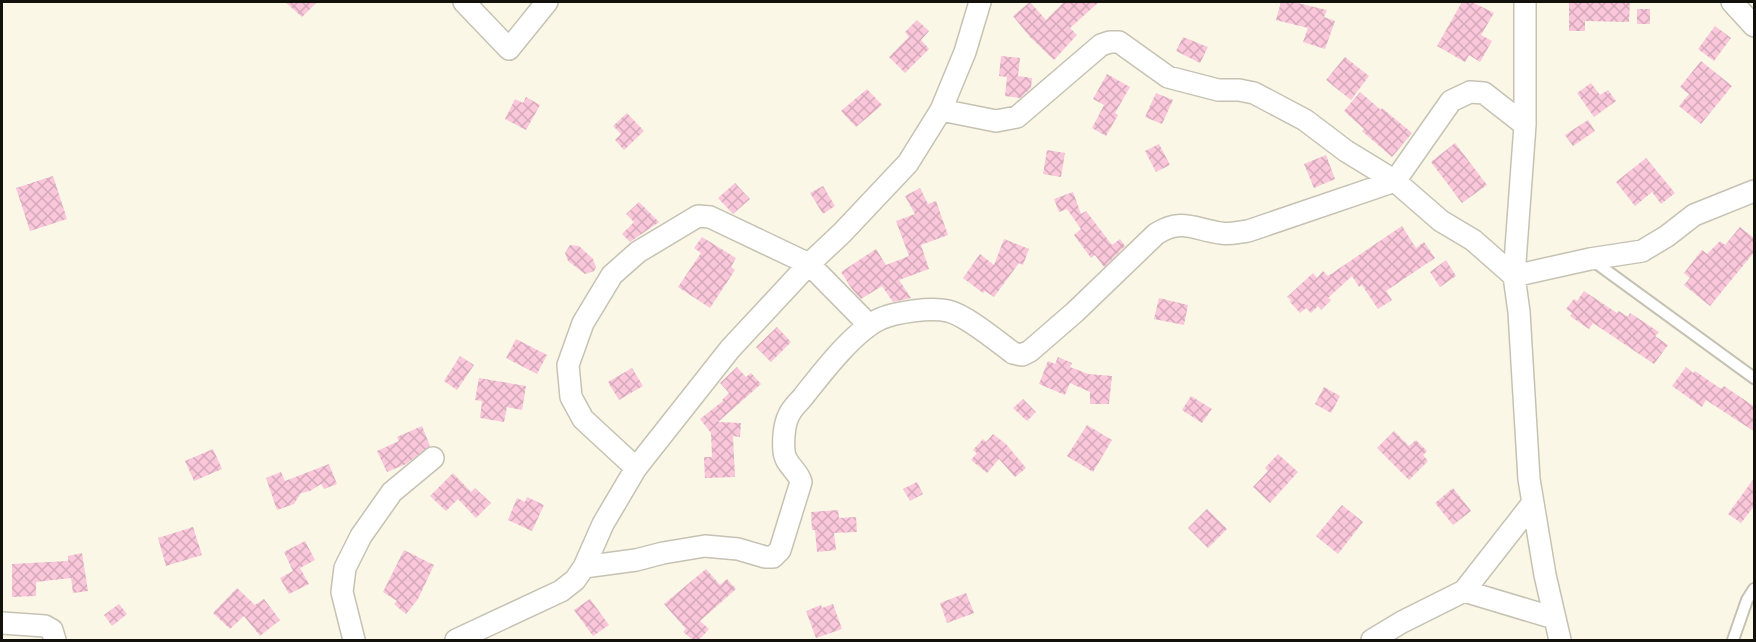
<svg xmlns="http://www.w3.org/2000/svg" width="1756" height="642" font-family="'DejaVu Sans',sans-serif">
<defs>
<pattern id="building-cross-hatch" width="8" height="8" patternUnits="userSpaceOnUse" patternTransform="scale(1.5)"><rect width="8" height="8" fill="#f9c6da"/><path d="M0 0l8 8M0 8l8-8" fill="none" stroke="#d4a9ba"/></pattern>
</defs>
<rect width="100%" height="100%" fill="#fbf7e7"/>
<path fill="url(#building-cross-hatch)" d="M285,2h32l-15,15z
M1030,2l16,18 18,-18h35l-29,26 7,7 -23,25 -24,-23 -17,-21z
M1281,2h12l34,8 -3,7 11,4 -10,28 -22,-7 5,-14 -32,-8z
M1462,2h10l22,11 -13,22 11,6 -12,21 -11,-7 -4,7 -28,-16z
M1569,2h61l-1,20 -44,-1v10h-16z
M1637,9h13v15h-13z
M917,20l12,11 -8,9 8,9 -24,24 -16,-16 20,-20 -4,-5z
M1715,26l16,12 -17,23 -16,-12z
M1183,37l25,10 -8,16 -24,-12z
M1001,56l19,2 -2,18 14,2 -1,10 -11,10 -15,-2 2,-19 -8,-1z
M1345,57l24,19 -18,24 -25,-20z
M1701,61l31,25 -31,38 -22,-18 10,-12 -9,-7z
M1107,74l23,13 -15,26 3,2 -12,21 -14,-8 12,-23 -11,-6z
M1591,83l9,12 8,-5 8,11 -22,16 -17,-24z
M867,89l15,16 -26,22 -15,-16z
M1360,92l21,18 1,-2 30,25 -20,24 -30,-26 2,-2 -20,-18z
M1156,93l17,7 -11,24 -17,-7z
M526,97l14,8 -14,25 -21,-11 10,-20 8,4z
M627,113l17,18 -20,19 -9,-10 6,-6 -8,-8z
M1588,120l7,11 -22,15 -8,-11z
M1455,143l32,42 -25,18 -31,-41z
M1159,144l11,21 -14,7 -11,-21z
M1047,150l18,3 -4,24 -18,-3z
M1326,155l9,24 -21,9 -10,-24z
M1646,158l29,35 -14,11 -9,-12 -17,14 -19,-24z
M53,176l14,43 -37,12 -14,-43z
M735,183l15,16 -17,15 -15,-16z
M823,186l12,20 -12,8 -13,-21z
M920,188l8,16 8,-3 12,34 -27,10 8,24 -30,11 12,18 -18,4 -11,-16 -21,13 -9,-10 -11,-17 35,-23 10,16 23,-9 -13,-35 19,-7 -10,-18z
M1073,192l8,22 5,-3 26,34 8,-6 5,7 -21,21 -9,-12 -4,3 -17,-23 7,-6 -14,-20 -8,3 -5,-13z
M639,202l20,20 -29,20 -8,-8 12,-12 -8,-8z
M1402,226l14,22 8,-6 11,16 -49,33 6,9 -14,9 -16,-24 -3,2 -7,-11 -24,22 3,2 -10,10 -3,-4 -7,7 -5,-5 -6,5 -10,-11 1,-2 -4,-3 26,-24 4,5 6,-7 5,5z
M1740,227l15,12v12l-45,55 -26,-21 6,-7 -6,-5 18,-23 5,4 13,-13 5,4z
M702,237l34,21 -5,9 4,3 -25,38 -32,-21 23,-34 -7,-5z
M1004,239l25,10 -6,16 -4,-2 -25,34 -9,-6 -2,2 -20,-15 17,-24 14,11z
M570,245l9,1 14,13 3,8 -2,4 -9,3 -17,-13 -3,-8z
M1446,260l10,16 -16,11 -10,-15z
M1584,291l33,22 2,-2 9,6 2,-4 29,19 -4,4 13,9 -14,19 -61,-41 -4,6 -19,-13 2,-3 -6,-4 8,-10 3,2z
M1159,298l29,7 -4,20 -30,-6z
M777,327l14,15 -20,20 -15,-15z
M516,339l31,16 -10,19 -31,-16z
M460,356l14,9 -17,25 -13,-9z
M1058,357l14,6 -2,4 18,7 24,2 -3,28h-19v-12l-20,-9 -5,12 -26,-11 9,-23 7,3z
M737,367l9,10 5,-4 10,11 -43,38 23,1 -1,14 -7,-1 2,41 -30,1 -1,-21h8l-1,-24 -11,-14 23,-18 -1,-1 7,-7 -9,-10z
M1686,367l7,6 2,-2 26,18 3,-3 31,21v25l-49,-32 -4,7 -30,-21z
M632,368l11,18 -24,14 -11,-18z
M479,378l47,8 -4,24 -15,-3 -3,15 -24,-4 2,-17 -7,-1z
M1324,387l16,9 -9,17 -16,-9z
M1191,396l21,13 -10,14 -20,-13z
M1023,399l13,13 -9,9 -14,-13z
M1087,425l25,15 -19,32 -26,-16z
M422,426l8,20 -24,18 -19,8 -10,-21 22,-10 -2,-4z
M1394,431l15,15 7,-6 11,11 -4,4 5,6 -19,19 -32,-32z
M993,434l13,10 20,24 -11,9 -16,-18 -12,14 -16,-13 6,-7 -4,-3 10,-11 3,3z
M213,449l9,20 -28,12 -9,-20z
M1278,454l20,18 -28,31 -17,-16 15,-16 -3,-3z
M329,464l8,20 -13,5 -3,-5 -11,7 -9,2 -7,11 -17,6 -11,-32 15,-6 4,9z
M453,473l18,19 4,-4 16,15 -15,15 -18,-19 -12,12 -16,-15z
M1755,477v28l-14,18 -13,-9z
M917,482l6,12 -13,7 -7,-12z
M1453,488l18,23 -18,14 -18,-22z
M527,497l17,8 -12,26 -24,-11 9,-22 8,4z
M1342,505l21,17 -25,32 -22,-18z
M1207,509l20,20 -19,19 -20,-20z
M838,510l1,8 17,-1 1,15 -23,1 2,17 -19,2 -2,-22h-3l-1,-18z
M193,527l9,28 -36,11 -8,-28z
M305,541l10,19 -15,8 9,16 -20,10 -9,-16 13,-7 -9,-19z
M404,550l30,15 -16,34 -12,15 -12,-10 3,-3 -14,-9z
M82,553l6,38 -15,2 -2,-15 -35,4v14l-24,1v-33l56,-3v-5z
M706,569l14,16 7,-6 9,10 -36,32 9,8 -10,11h-6l-10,-8 3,-3 -22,-25z
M237,588l18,17 9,-6 16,21 -20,16 -16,-20 -14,13 -17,-16z
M966,593l8,20 -27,10 -7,-20z
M590,599l19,26 -16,11 -19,-26z
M119,604l8,10 -15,12 -8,-11z
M833,604l9,25 -26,9 -10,-27 15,-6 1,3z"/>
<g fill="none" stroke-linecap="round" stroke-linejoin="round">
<g stroke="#c6c2b3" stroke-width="14">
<path id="lane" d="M1592,260l162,118
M1733,640l14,-40 7,-11"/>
</g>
<g stroke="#c6c2b3" stroke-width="24">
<path id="street" d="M464,2l45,47 38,-47
M1525,2v123l-11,151 5,36 10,167 16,96 15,65
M1732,2l22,24
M941,110l55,11 21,-4 84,-72 9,-3h9l49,35 50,13h21l15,3 51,27 41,31 49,30 46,40 32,19 41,36 76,-17 52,-8 25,-15 27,-21 60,-24
M636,468l-53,-49 -12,-22 -3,-32 15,-42 29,-48 26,-23 60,-36 12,1 99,47 60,61
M584,567l52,-7 27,-7 42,-7 33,3 27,8h8l7,-7 21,-68c-3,-12 -16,-17 -17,-31 -1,-10 0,-27 5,-36 3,-7 10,-13 14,-18 19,-24 50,-65 77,-78 16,-7 51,-12 68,-8 18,4 49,30 65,42l9,2 8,-4 45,-39 81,-78c26,-16 37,-5 64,-1 9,2 19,-1 28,-2l147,-50 56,-80 19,-9 14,1 41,32
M1464,591l90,27
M2,623l43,3 7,4 3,10
M354,640l-12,-48 3,-24 16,-32 31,-44 41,-34
M456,640l105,-49 14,-11 9,-13 19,-43 33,-56 94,-119 79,-85 33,-31 66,-70 33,-53 24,-58 15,-50
M1372,640l30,-18 62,-31 68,-87"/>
</g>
<use href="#lane" stroke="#fff" stroke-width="10"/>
<use href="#street" stroke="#fff" stroke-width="21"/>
</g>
<rect width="1756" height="642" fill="none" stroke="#12110b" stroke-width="6"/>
</svg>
